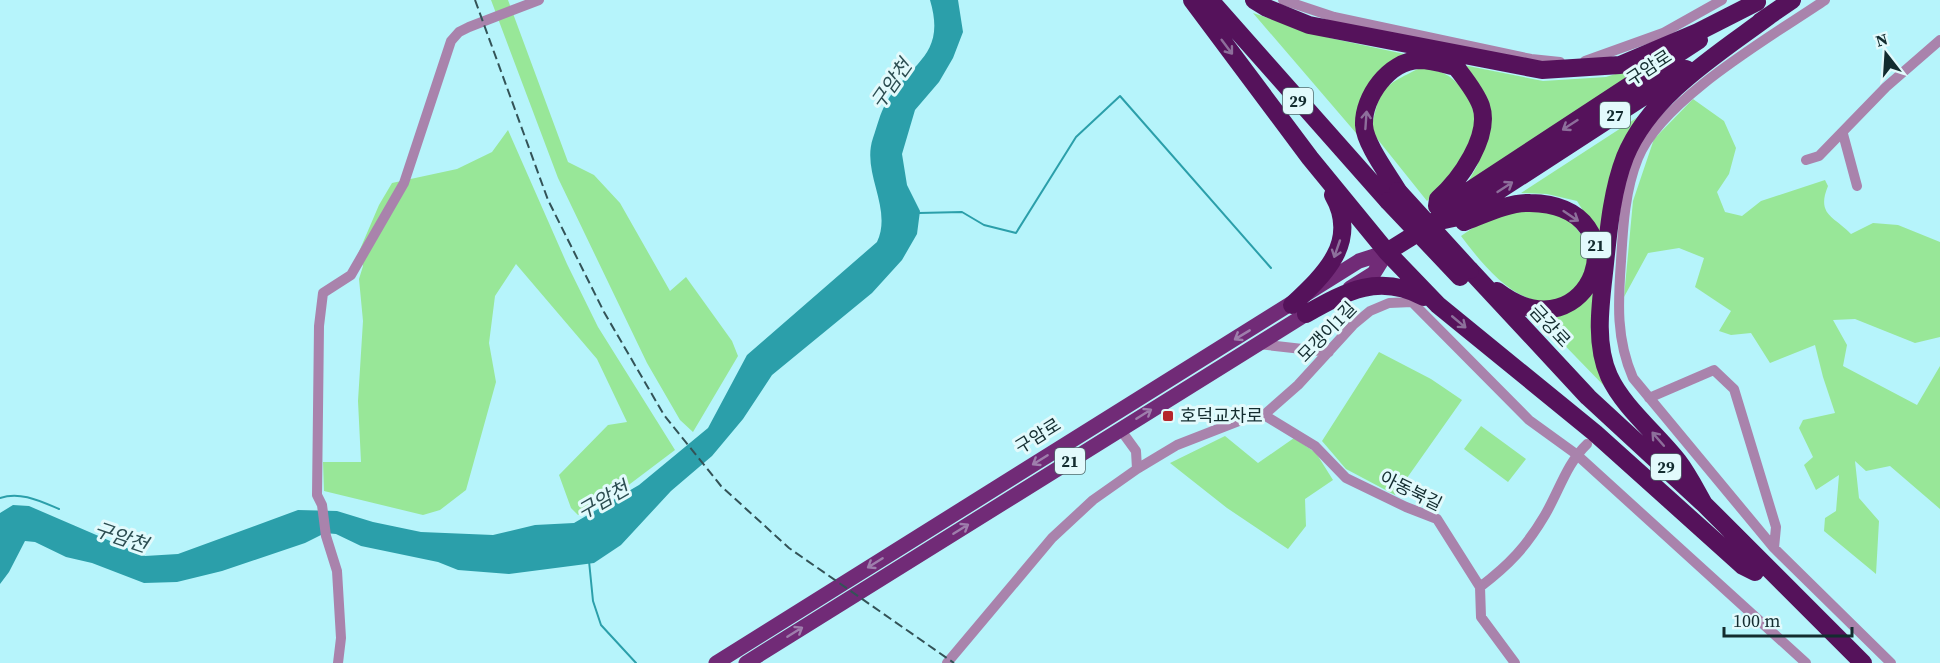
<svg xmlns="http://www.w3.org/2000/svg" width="1940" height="663" font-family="'Source Serif 4','Noto Sans KR',serif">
<rect width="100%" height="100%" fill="#b6f4fb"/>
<path fill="#98e798" d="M491,0h17l60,162 26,13 26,28 50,88 16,-14 46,64 6,15 -45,76 -13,-12 -33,-57 -89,-185z
M1253,13l77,25 79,17 -26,15 -21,70z
M1659,60l-195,129 13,-23 13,-43 -27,-58 80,16 63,-4z
M1420,68c22,2 34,8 46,26 26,43 -10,78 -39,107l-56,-70c9,-43 10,-44 49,-63z
M1693,99l31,22 12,27 -7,26 -12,18 8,20 17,4 19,-15 64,-21 3,6c-12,29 6,30 23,48l22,-11 25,2 42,17v95l-25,6 -60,-24 -22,1 14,25 -4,21 74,39 23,-39v143l-50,-43 -24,5 -11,-10 4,37 20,23 -3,53 -52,-43 1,-13 11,-7 3,-36 -23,15 -12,-25 9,-8 -14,-29 4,-8 32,-7 -12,-36 -8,-32 -45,18 -19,-30 -20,2 -12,-4 12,-20 -36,-24 9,-29 -25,-10 -31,5 -24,44 9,-96 21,-62z
M1638,117l-36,124 -25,-40 -30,-7 -26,-1z
M508,130l59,134 31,63 77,123 -53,40 -44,25 -7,-7 -12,-33 49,-50 19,-3 -30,-63 -81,-95 -21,32 -6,47 7,39 -30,108 -26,20 -17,5 -99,-24 -1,-29h38l-3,-61 5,-80 -4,-42 4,-13 -5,-12 21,-49 13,-22 65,-14 35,-17z
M1532,208l37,11 22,28 -8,38c-6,4 -15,14 -23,15 -42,11 -77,-35 -99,-64l22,-15z
M1598,279l11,112 -67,-69 22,-12z
M1379,352l52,27 31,21 -67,95 -49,-26 -24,-28z
M1481,426l45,33 -18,23 -44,-33z
M1225,436l33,27 36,-25 22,15 17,27 -28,19 1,27 -18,23 -61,-41 -57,-45z"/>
<path fill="#2b9faa" d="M930,0h28l5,32 -10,26 -14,24 -24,28 -13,44 5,31 13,26 -3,23 -15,26 -30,33 -100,82 -29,44 -31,37 -41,35 -50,54 -27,18 -85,11 -51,-4 -20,-8 -77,-16 -25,-12 -11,-1 -20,10 -83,28 -45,11 -33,1 -52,-20 -26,-6 -31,-15 -10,-1 -16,31 -9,12v-71l13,-8 16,1 116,50 33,-2 120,-44 39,1 36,11 48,10 72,3 42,-10 39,-2 65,-38 69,-57 39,-73 130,-113c16,-34 -16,-69 -4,-104 4,-11 7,-25 13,-35 24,-41 61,-46 44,-103z"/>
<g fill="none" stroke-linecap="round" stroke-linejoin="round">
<path stroke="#2b9faa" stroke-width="2" d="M919,213l43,-1 22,13 32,8 60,-96 44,-41 151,172
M0,498c20,-7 40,3 59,11
M589,561l4,40 8,24 35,38"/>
<path stroke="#a983ac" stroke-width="10" d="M1283,0l51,17 197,42 29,3
M1825,0c-53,36 -163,99 -187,158 -13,32 -15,68 -17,103 -3,42 -5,78 12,117l141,170 117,115
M1585,61l78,-28 59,-33
M1843,134l14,52
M1806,160l13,-4 67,-69 54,-47
M1258,344l71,8
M1649,398l65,-28 20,19 42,138 -2,21
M1264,415l51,31 31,32 60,29 31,12 43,68 1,30 34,46
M1120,429l16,22 1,18
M1480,587c30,-23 46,-40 65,-72 14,-24 22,-52 42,-71
M338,663l3,-25 -4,-67 -11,-35 -4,-31 -5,-10 2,-169 4,-33 28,-18 53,-92 47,-142 8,-9 10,-5 70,-27
M947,663l105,-125 41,-38 44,-31 40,-24 72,-28 15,-2 34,-30 55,-60 17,-14 19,-8 23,-1 117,118 47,34 230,209"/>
<path stroke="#712b77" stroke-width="15" d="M1350,288l24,-15 13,-21
M716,663l643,-402 28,-9
M746,663l570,-355"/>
<path stroke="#55125b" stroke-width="18" d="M1192,0l118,158 77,94 51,53 157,128 148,133 12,6
M1210,0l178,201
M1254,0l13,8 42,17 233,45 78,-5 78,-33 59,-30
M1760,22l32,-22
M1398,191c-10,-17 -33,-47 -34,-66 -1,-28 25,-64 55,-65 13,0 25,4 37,7 9,12 20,25 25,39 10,30 -21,74 -43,93l-1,7
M1435,222l14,-18 250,-164
M1464,222c19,-7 45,-20 66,-19 117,2 61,159 -33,88
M1387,252l48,-30 23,-5 228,-148
M1470,270l118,127 116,107 159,159
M1292,305c32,-30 68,-63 41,-110
M1306,314c41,-23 73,-41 118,-17
M1704,504c-8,-14 -16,-30 -26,-43 -21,-27 -55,-54 -69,-85 -14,-31 -9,-69 -5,-103 4,-37 7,-80 21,-116 25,-62 93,-103 144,-141"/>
<path stroke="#335357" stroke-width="2" stroke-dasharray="9 4.5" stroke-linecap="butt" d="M475,0l73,200 56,112 60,103 57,71 68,62 165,115"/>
<path stroke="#55125b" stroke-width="18" d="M1398,191l72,79
M1388,201l72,76"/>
</g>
<defs><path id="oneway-shaft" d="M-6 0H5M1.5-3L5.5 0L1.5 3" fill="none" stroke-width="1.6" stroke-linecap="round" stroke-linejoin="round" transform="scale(1.5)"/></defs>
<g stroke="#8d6f9b">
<use href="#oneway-shaft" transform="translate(1227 47) rotate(53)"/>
<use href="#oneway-shaft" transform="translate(1366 120) rotate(-86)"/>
<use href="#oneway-shaft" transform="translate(1570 125) rotate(147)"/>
<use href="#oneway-shaft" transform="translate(1505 187) rotate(-33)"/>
<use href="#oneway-shaft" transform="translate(1571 216) rotate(34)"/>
<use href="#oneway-shaft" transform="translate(1337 249) rotate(109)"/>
<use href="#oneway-shaft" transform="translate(1459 322) rotate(40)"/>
<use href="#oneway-shaft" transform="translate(1658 439) rotate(-131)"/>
</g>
<g stroke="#9e7eac">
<use href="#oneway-shaft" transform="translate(1242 335) rotate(149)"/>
<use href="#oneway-shaft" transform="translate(1144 414) rotate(-32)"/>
<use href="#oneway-shaft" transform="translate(1040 460) rotate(148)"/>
<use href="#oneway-shaft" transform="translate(961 529) rotate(-32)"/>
<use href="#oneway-shaft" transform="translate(875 563) rotate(148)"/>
<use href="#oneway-shaft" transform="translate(795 632) rotate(-32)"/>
</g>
<rect fill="#b5242b" stroke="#e2fafc" stroke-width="2" x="1162" y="410" width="12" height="12" rx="3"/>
<g text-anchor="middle" stroke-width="6" stroke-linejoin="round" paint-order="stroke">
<g fill="#e2fafc" stroke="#516a6c" stroke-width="1.5">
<rect x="1283" y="88" width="30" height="26" rx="4.5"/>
<rect x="1600" y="102" width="30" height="26" rx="4.5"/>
<rect x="1581" y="232" width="30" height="26" rx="4.5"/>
<rect x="1055" y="448" width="30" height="26" rx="4.5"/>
<rect x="1651" y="454" width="30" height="26" rx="4.5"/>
</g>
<g font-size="16" font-weight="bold" fill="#132c2f">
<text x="1298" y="107">29</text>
<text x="1615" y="121">27</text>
<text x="1596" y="251">21</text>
<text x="1070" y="467">21</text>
<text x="1666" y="473">29</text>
</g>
<g font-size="18" fill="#132c2f" stroke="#e2fafc">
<text transform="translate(1649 68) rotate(-33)" y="6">구암로</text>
<text transform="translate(1550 326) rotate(47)" y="6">금강로</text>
<text transform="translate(1327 332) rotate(-46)" y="6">모갱이1길</text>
<text transform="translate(1038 436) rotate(-32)" y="6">구암로</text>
<text transform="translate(1411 491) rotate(26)" y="6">아동북길</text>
</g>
<g font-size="18" fill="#132c2f" stroke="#e2fafc" text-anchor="start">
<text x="1180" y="422">호덕교차로</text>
</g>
<g font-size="20" font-style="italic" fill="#2c4d51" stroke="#e2fafc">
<text transform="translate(891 84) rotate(-55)" y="7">구암천</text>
<text transform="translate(603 500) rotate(-30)" y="7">구암천</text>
<text transform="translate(121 537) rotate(19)" y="7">구암천</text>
</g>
</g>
<g transform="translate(1886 54) rotate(343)" stroke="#e2fafc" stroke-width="4.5" paint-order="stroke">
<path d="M0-4.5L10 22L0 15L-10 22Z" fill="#132c2f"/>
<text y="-9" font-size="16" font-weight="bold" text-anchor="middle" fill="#132c2f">N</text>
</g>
<path d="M1724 627v9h128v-9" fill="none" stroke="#132c2f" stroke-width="3"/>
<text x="1733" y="627" font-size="18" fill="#132c2f" stroke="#e2fafc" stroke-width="4.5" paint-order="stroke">100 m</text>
</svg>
